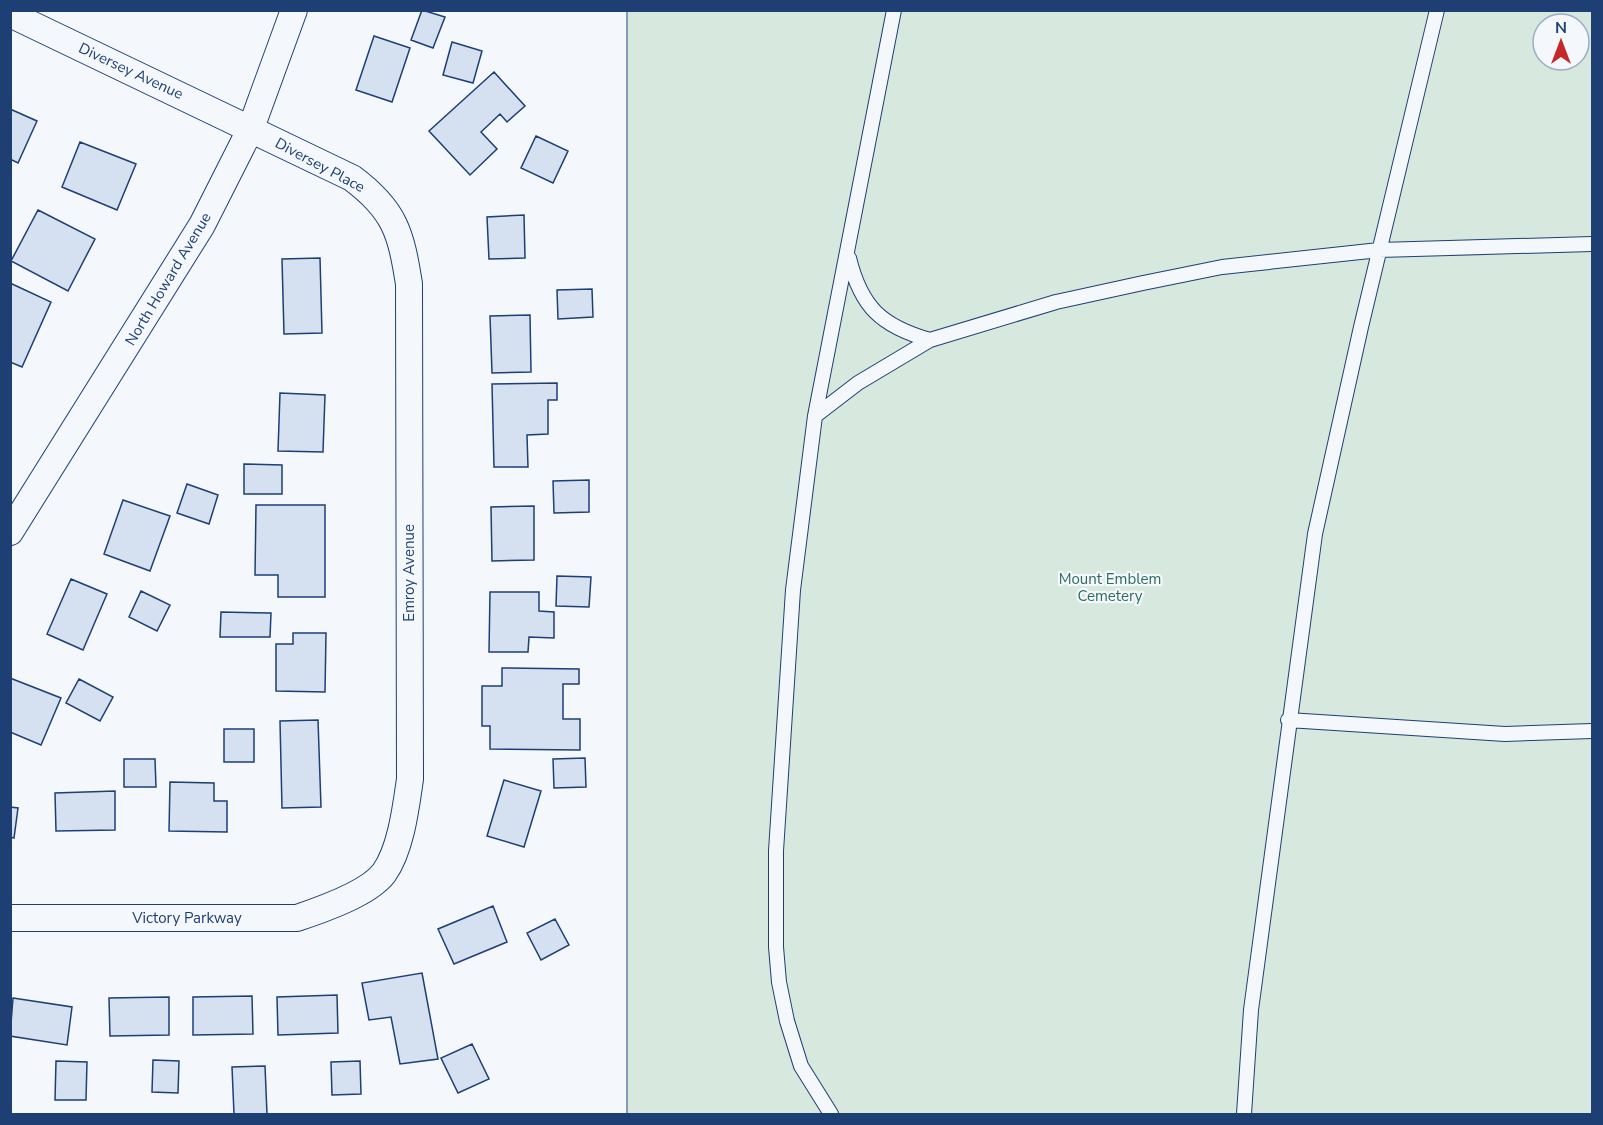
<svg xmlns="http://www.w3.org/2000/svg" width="1603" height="1125" font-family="'Nunito Sans',sans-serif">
<rect width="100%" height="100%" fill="#f4f7fb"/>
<path fill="#d7e8df" stroke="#687fa3" stroke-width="1.5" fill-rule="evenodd" d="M627,11h965v1103h-965zM1543,24h36v36h-36z"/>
<path fill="#d5e0f0" stroke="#1d3f73" stroke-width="1.5" d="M422,10l23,7 -12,31 -22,-8z
M374,36l36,12 -18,54 -36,-12z
M452,42l30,9 -9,32 -30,-8z
M494,72l31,34 -18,16 -7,-8 -19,18 16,17 -27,26 -41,-44z
M10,109l27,12 -19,42 -8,-4z
M536,136l32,15 -15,32 -32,-15z
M80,142l56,22 -19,46 -55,-23z
M38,210l57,29 -27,52 -57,-30z
M524,215l1,43 -36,1 -2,-42z
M320,258l2,75 -38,1 -2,-75z
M10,283l41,19 -29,65 -12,-5z
M592,289l1,28 -35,2 -1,-29z
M530,315l1,57 -39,1 -2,-57z
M557,383v17h-9v34l-21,1 1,32h-34l-2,-83z
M280,393l45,2 -2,57 -45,-1z
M244,464l38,1v29h-38z
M589,480v32l-35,1 -1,-32z
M187,484l31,11 -9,29 -32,-11z
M123,500l47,16 -20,55 -46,-17z
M256,505h69v92h-47v-22h-23z
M534,506v54l-42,1 -1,-54z
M557,576l34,1 -2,30 -33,-1z
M71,579l36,15 -24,56 -36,-16z
M141,591l29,14 -13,26 -28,-14z
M490,592h49v19l15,1v26l-25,-1 -1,15h-39z
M221,612l50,1 -1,24h-50z
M293,633h33l-1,59 -49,-1v-47h17z
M502,668l77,1v15h-16v35h17v31l-90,-1v-23h-8v-40h20z
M10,678l51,20 -20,47 -31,-13z
M79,679l34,18 -13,24 -34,-18z
M318,720l3,87 -39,1 -2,-87z
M224,729h30v33h-30z
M585,758l1,29 -32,1 -1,-29z
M124,759h31l1,28h-32z
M504,780l37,11 -17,56 -37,-11z
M170,782l44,1v18h13v31l-58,-1z
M115,791v39l-59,1 -1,-38z
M10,807l8,1 -4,30 -4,-1z
M493,906l14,36 -53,22 -16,-35z
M555,919l14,26 -28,15 -14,-27z
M422,973l16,86 -38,5 -9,-47 -22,3 -7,-37z
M337,995l1,38 -60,2 -1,-38z
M252,996l1,38 -60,1v-38z
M169,997v38l-59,1 -1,-38z
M13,998l59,9 -5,38 -57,-9z
M472,1044l17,35 -31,14 -17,-35z
M153,1060l26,1 -1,32 -26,-1z
M56,1061l31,1 -1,38h-31z
M360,1061l1,33 -29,1 -1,-33z
M265,1066l2,48h-33l-2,-47z"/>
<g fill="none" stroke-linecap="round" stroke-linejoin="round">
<g stroke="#1d3f73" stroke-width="16">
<path id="service" d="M849,258c12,49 32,68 81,82
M815,416l43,-33 72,-43 126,-38 87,-19 79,-16 157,-17 213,-6
M1288,720l217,14 87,-3
M831,1114l-30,-48 -14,-45 -8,-39 -3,-35v-96l17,-261 22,-174 79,-406
M1244,1114l7,-104 64,-476 46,-207 76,-317"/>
</g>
<g stroke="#1d3f73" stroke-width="28">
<path id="minor" d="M10,14l342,164c43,32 49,55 57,106l1,495c-4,28 -9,70 -26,94 -16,21 -63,37 -87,45h-287
M10,532l192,-307 49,-97 43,-118"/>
</g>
<use href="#service" stroke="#f4f7fb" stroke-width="14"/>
<use href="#minor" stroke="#f4f7fb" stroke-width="26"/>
</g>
<g text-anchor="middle" stroke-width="4.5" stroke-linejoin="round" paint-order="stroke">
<g font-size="15" fill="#1d3f73" stroke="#f4f7fb">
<text transform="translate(131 71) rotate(25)" y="5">Diversey Avenue</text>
<text transform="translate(320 165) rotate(28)" y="5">Diversey Place</text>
<text transform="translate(168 279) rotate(-59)" y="5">North Howard Avenue</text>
<text transform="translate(409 573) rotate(-90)" y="5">Emroy Avenue</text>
<text x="187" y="923">Victory Parkway</text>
</g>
<g font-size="15" fill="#2c6c60" stroke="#f4f7fb">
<text x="1110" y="584">Mount Emblem<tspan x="1110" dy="17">Cemetery</tspan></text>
</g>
</g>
<rect width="1603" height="1125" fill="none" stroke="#1d3f73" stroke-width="24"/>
<g transform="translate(1561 42)"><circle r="28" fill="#f4f7fb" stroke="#9eadc5" stroke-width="1.5"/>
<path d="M0-4.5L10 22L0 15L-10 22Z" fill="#c62828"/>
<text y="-9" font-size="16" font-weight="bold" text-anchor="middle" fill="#1d3f73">N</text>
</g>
</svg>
